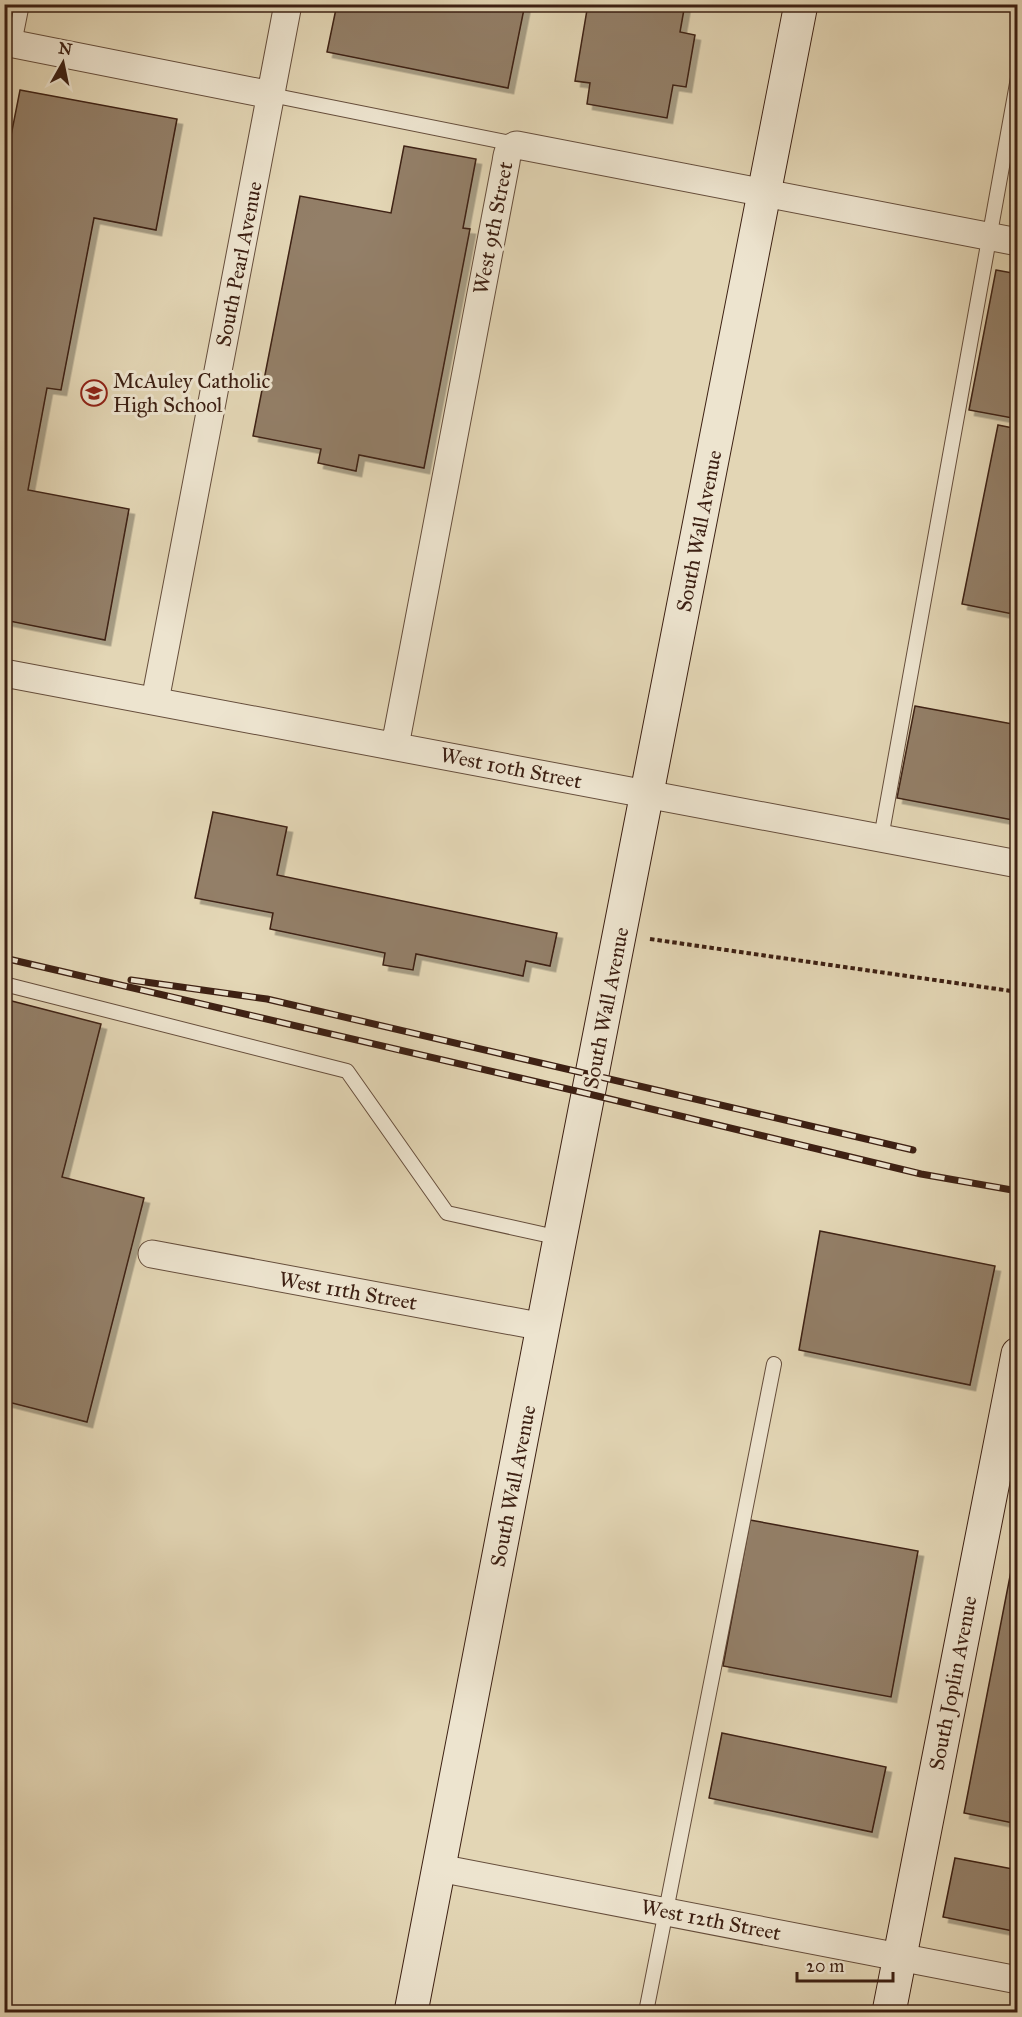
<svg xmlns="http://www.w3.org/2000/svg" width="1022" height="2017" font-family="'IM FELL Great Primer',serif">
<defs>
<filter id="shadow"><feDropShadow dx="5.5" dy="5.5" stdDeviation="0" flood-color="#0004"/></filter>
</defs>
<rect width="100%" height="100%" fill="#e3d6b5"/>
<filter id="stains"><feTurbulence type="fractalNoise" baseFrequency=".00333" numOctaves="4"/><feColorMatrix values="0 0 0 0 .2 0 0 0 0 .09 0 0 0 0 .02 0 0 0 .5 -.17"/></filter>
<radialGradient id="worn" r=".72"><stop offset=".6" stop-color="#630" stop-opacity="0"/><stop offset="1" stop-color="#630" stop-opacity=".3"/></radialGradient>
<path fill="#937f67" stroke="#3d2013" stroke-width="1.5" filter="url(#shadow)" d="M337,4h188l-17,84 -181,-36z
M588,4l20,4v-4h77l-5,28 15,3 -9,52 -13,-2 -6,33 -80,-14 3,-21 -15,-2z
M20,90l157,29 -21,111 -62,-12 -33,172 -14,-2 -19,102 101,19 -24,131 -101,-20v-449z
M404,146l72,13 -13,69 7,1 -46,239 -65,-13 -3,16 -38,-8 3,-14 -68,-13 47,-240 91,17z
M996,270l22,4v145l-49,-9z
M998,425l20,4v186l-56,-11z
M915,706l103,19v96l-121,-23z
M213,812l74,15 -10,48 280,58 -7,33 -24,-5 -3,15 -107,-22 -3,16 -30,-5 2,-12 -115,-24 3,-16 -78,-15z
M4,999l97,25 -39,153 82,21 -57,224 -83,-21z
M820,1231l175,35 -25,119 -171,-35z
M750,1520l168,31 -27,146 -168,-31z
M1011,1571l7,1v252l-54,-11z
M722,1733l164,34 -14,65 -163,-34z
M955,1858l63,12v62l-75,-15z"/>
<g fill="none" stroke-linecap="round" stroke-linejoin="round">
<g stroke="#664e3c" stroke-width="16">
<path id="lane" d="M14,44l8,-40
M271,95l244,49
M881,838l137,-760
M4,984l343,87 100,142 113,25
M646,2012l128,-648"/>
</g>
<g stroke="#664e3c" stroke-width="29">
<path id="street" d="M4,42l267,53
M4,673l1014,191
M155,701l133,-697
M395,746l111,-584c1,-8 2,-15 11,-17l501,97
M152,1254l392,73
M439,1868l579,112"/>
</g>
<g stroke="#3d2013" stroke-width="35">
<path id="secondary" d="M411,2012l149,-774 241,-1234
M889,2012l129,-658"/>
</g>
<path stroke="#3d2013" stroke-width="4" stroke-dasharray="4.5 3" stroke-linecap="butt" d="M650,939l368,53"/>
<use href="#lane" stroke="#ede4cf" stroke-width="14"/>
<use href="#street" stroke="#ede4cf" stroke-width="27"/>
<use href="#secondary" stroke="#ede4cf" stroke-width="33"/>
<g stroke="#3d2013" stroke-width="7">
<path id="rail" d="M4,958l585,136 332,80 97,17
M131,980l136,19 646,151"/>
</g>
<use href="#rail" stroke="#ede4cf" stroke-width="4.5" stroke-dasharray="14" stroke-linecap="butt"/>
</g>
<defs>
<g id="school-ring" transform="scale(1.35)"><circle r="9.5" fill="#ede4cf" stroke="#8f2418" stroke-width="1.5"/><path d="M0-5L7-2L0 1L-7-2ZM-4 1L0 2.5L4 1V4Q0 6-4 4Z" fill="#8f2418"/></g>
</defs>
<g fill-rule="evenodd">
<use href="#school-ring" x="94" y="393"/>
</g>
<g text-anchor="middle" stroke-width="6" stroke-linejoin="round" paint-order="stroke">
<g font-size="21" fill="#3d2013" stroke="#ede4cf">
<text transform="translate(493 228) rotate(-79)" y="7">West 9th Street</text>
<text transform="translate(239 264) rotate(-79)" y="7">South Pearl Avenue</text>
<text transform="translate(699 531) rotate(-79)" y="7">South Wall Avenue</text>
<text transform="translate(511 768) rotate(11)" y="7">West 10th Street</text>
<text transform="translate(606 1008) rotate(-79)" y="7">South Wall Avenue</text>
<text transform="translate(348 1291) rotate(10)" y="7">West 11th Street</text>
<text transform="translate(513 1486) rotate(-79)" y="7">South Wall Avenue</text>
<text transform="translate(953 1683) rotate(-79)" y="7">South Joplin Avenue</text>
<text transform="translate(711 1920) rotate(11)" y="7">West 12th Street</text>
</g>
<g font-size="21" fill="#3d2013" stroke="#ede4cf" text-anchor="start">
<text x="113" y="388">McAuley Catholic<tspan x="113" dy="24">High School</tspan></text>
</g>
</g>
<rect width="1022" height="2017" fill="none" stroke="#e3d6b5" stroke-width="24"/>
<rect x="6" y="6" width="1010" height="2005" fill="none" stroke="#3d2013" stroke-width="3"/>
<rect x="12" y="12" width="998" height="1993" fill="none" stroke="#3d2013" stroke-width="1.5"/>
<g transform="translate(63 63) rotate(9)" stroke="#ede4cf" stroke-width="4.5" paint-order="stroke">
<path d="M0-4.5L10 22L0 15L-10 22Z" fill="#3d2013"/>
<text y="-9" font-size="16" font-weight="bold" text-anchor="middle" fill="#3d2013">N</text>
</g>
<path d="M797 1972v9h96v-9" fill="none" stroke="#3d2013" stroke-width="3"/>
<text x="806" y="1972" font-size="18" fill="#3d2013" stroke="#ede4cf" stroke-width="4.5" paint-order="stroke">20 m</text>
<rect width="100%" height="100%" filter="url(#stains)"/>
<rect width="100%" height="100%" fill="url(#worn)"/>
</svg>
